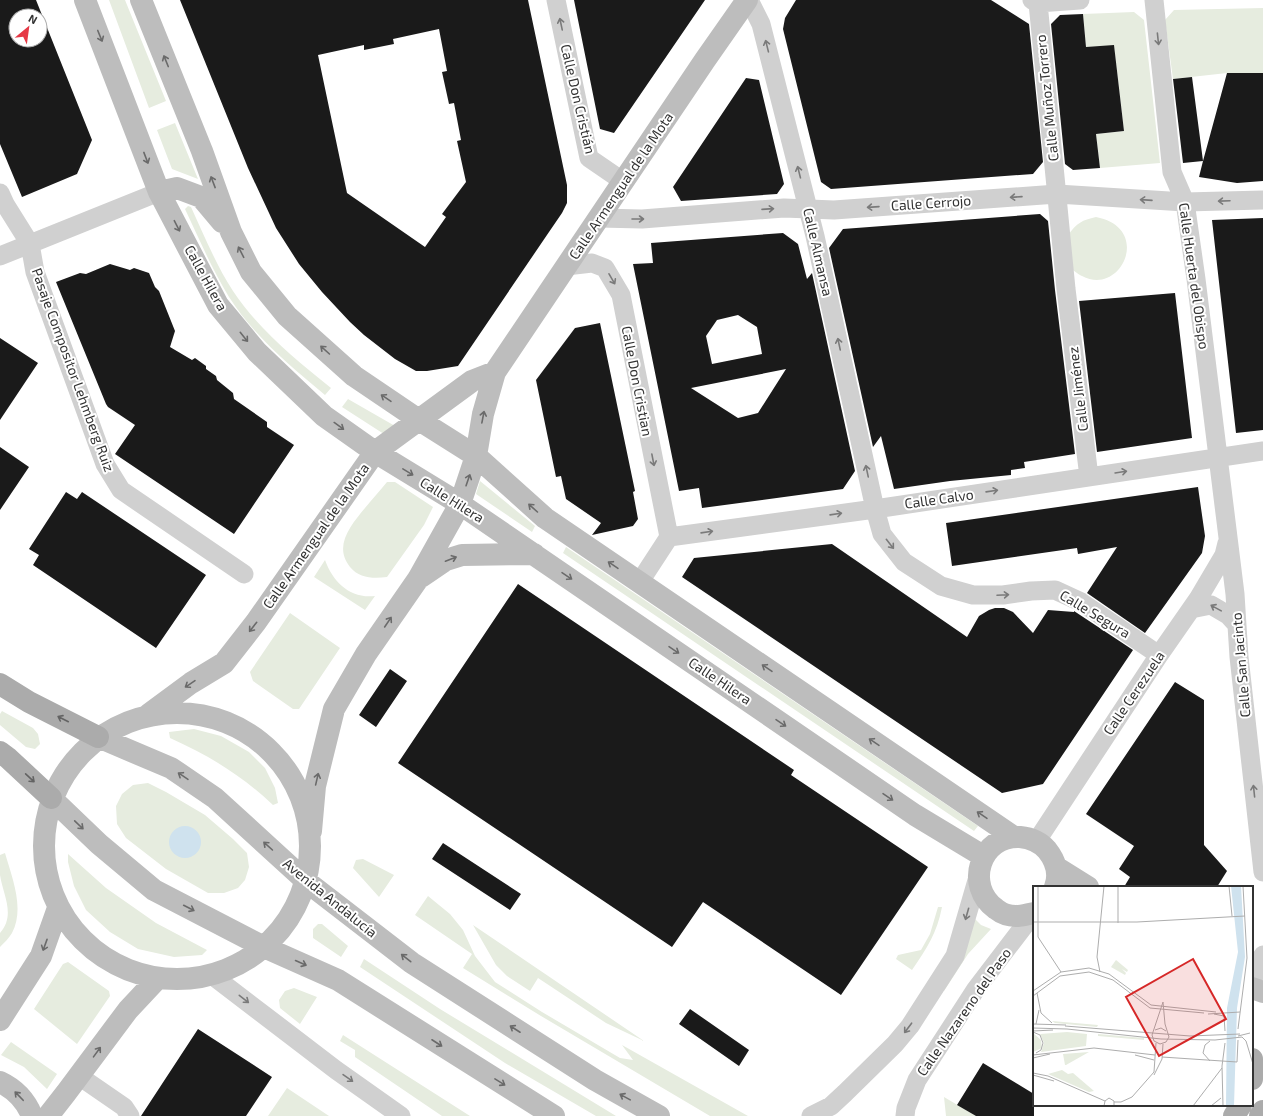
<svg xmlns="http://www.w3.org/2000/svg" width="1263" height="1116" font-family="'Exo 2',sans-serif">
<rect width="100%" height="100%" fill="#fff"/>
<path fill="#e6ecdf" d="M109,0h16l41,101 -17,7z
M1263,8v65h-36l-54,6 -8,-59 9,-10z
M1134,12l10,8 16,143 -60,5 -4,-34 28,-3 -10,-85 -28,1 -3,-33z
M175,123l23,56 -26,-10 -15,-39z
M188,206l3,1c13,28 25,58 42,84 26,39 62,68 98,97l-6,7c-35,-29 -72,-60 -96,-98 -17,-28 -30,-58 -44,-88z
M1096,217c57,11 25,80 -14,59 -4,-2 -10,-6 -12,-10 -2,-5 -1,-25 -2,-31 9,-12 14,-15 28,-18z
M348,399l47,27 -8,10 -45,-29z
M480,481l55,45 -3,6 -56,-38z
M387,482h8l38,25 -9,18 -37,52c-14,2 -28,1 -37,-10 -17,-21 1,-42 15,-59 7,-9 15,-17 22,-26z
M566,547l412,279 -4,5 -411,-278z
M325,560c8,22 25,39 50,36l-10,14 -51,-33z
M290,613l50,35 -41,61h-6l-40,-28 -3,-9z
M2,711l31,17 5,6 2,10 -5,5 -9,-2 -26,-22v-11z
M194,729l27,7 28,16 16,16 10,20 3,15 -5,2c-32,-30 -63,-49 -103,-67l-1,-6z
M148,783l18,9 39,23 28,24 14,14 2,14 -4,13 -7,8 -14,5h-16l-42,-24 -40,-31 -9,-14 -1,-18 6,-12 11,-9z
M5,853c7,25 20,55 7,80 -3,5 -8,10 -12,14v-14c16,-18 3,-38 0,-58 0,-6 0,-13 0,-20z
M68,854l38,34 50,35 51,27 -5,5 -28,2 -36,-8 -28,-17 -24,-22 -12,-24 -6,-24z
M363,859l31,16 -15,22 -26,-29 3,-8z
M428,896l22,18 13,16 12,26 20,26 47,30 78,46 13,2 -11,-15 126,71h-38l-169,-100 -78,-48 9,-14 -57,-39z
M938,907h4c-5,26 -15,41 -30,63l-16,-11 2,-4 23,-5 9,-16z
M973,917l8,8 10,4 -23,25 -24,37 -4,-2z
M318,924h4l26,22 -7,11 -28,-19v-9z
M473,925l171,116 -38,-18 -68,-45 -8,13 -23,-15 -11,-11z
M364,959l76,50 176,107h-20l-91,-53 -145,-96z
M68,962l41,29 1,5 -33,48 -43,-35 29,-45z
M294,988l23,9 -17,27 -20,-16 -1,-8 6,-9z
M343,1035l127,81h-28l-87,-59v-7l-15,-9z
M11,1042l46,32 -10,15 -23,-22 -23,-12z
M287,1088l42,28h-61z
M944,1097l32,19h-30z"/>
<path fill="#cfe2ee" d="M169 842a16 16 0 1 1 32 0a16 16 0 1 1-32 0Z"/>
<path fill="#1a1a1a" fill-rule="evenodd" d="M0,0h36l56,140 -15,34 -55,23 -22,-53zM16,16h24v24h-24z
M180,0h348l39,185v18l-5,10 -13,19 -91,134 -31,5h-11l-21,-12 -31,-24 -14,-13 -28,-30 -23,-28 -23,-36 -28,-60zM439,29l8,42 -5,1 7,32 5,-1 7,37 -4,1 9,41 -24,32 4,3 -21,30 -78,-54 -29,-138 46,-10v5l30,-6 -1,-5z
M574,0h131l-91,133 -14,-4z
M796,0h195l38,24 14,138 -10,12 -202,15 -10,-7 -38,-153 2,-11z
M1083,14l3,33 28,-2 10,86 -28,3 4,34 -27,2 -8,-6 -14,-140 9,-9z
M1227,73h36v108l-26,2 -38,-6 4,-16 -20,2 -10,-84 19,-2 11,84z
M746,78l13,2 25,104 -7,10 -96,7 -8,-14z
M1040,214l8,7 7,69 20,164 -51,8 1,6 -14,2v5l-61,6 -56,8 -13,-53 -8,11 -44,-199 14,-19z
M1263,218v212l-27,3 -24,-213z
M783,233l15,11 9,35 5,-6 43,198 -12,18 -141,19 -3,-20 -20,3 -46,-227 20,-1 -2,-20zM738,315l19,12 5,27 -50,10 -6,-28 11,-16zM786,369l-28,44 -20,5 -47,-30z
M110,264l20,6 4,-2 15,5 6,14 4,4 16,40 -5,16 22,13 3,-2 11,8v3l10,7 1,4 16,13 1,6 33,23v5l27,18 -60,89 -119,-80 20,-29 -27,-18 -2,-3 -50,-122 24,-9 6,1z
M1175,293l17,145 -95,14 -18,-151z
M600,323l35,168 -2,1 5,27 -5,7 -41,9 9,-12 -35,-24 -5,-23 -5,1 -20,-97 39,-52z
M0,338l38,25 -38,57z
M0,447l29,20 -29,43z
M1198,487l7,49 -3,17 -57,80 -58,-40 30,-46 -39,7 -1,-6 -125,18 -6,-43z
M66,492l11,7 5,-7 124,83 -50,73 -123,-83 6,-10 -10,-6z
M832,544l135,93 12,-21 10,-6 6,-2h9l9,4 20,21 15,-23 26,2v-1l59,39 -90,134 -41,9 -320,-216 12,-19z
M518,584l276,186 -3,5 137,92 -87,128 -138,-93 -31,45 -274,-184z
M390,669l17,12 -31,46 -17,-12z
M1175,682l29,18v145l23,26 -10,16h-93l6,-10 -11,-8 15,-23 -48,-32z
M443,843l78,51 -11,16 -78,-51z
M690,1009l59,41 -10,16 -60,-42z
M198,1029l74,48 -26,39h-105z
M983,1063l51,31v22h-58l-19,-11z"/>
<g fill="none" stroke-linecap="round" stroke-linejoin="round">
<path stroke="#d0d0d0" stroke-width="19" d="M556,0l33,158 35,24
M749,0l12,24 54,212 60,273 7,25 22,28 37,24 32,9h30l28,-4 24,-1 26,12 78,53
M1032,0l6,3 42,-3
M1154,0l18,172 13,30 11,77 39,315 4,63 24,215
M1038,3l28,286 23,188
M0,193l5,11 25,40 5,28 70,192 16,26 123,84
M599,218l43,1 142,-11 50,2 223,-16 128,8 78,-2
M0,256l159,-64
M566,266l26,-3 13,5 16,27 48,242
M639,583l30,-46 206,-28 388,-58
M1191,609l20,-4 17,10 9,10
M1036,842l123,-187 39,-56 26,-44 3,-12
M213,976l123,94 65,46
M1252,981l11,-26
M79,1076l45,31 6,9
M811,1116l20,-10 14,-13 50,-49 15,-18 45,-70 23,-79
M905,1116l1,-8 11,-28 59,-91 58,-76"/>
<path stroke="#bdbdbd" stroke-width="22" d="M85,0l74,192 59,113 39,47 67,64 51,36 85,52 455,311 68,41
M141,0l61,151 29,81 20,40 36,44 67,60 65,44 57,36 69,62 469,319
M159,192l18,-4 24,9 21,25
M421,577l25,-17 16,-5 72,-1
M44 846a133 133 0 1 1 266 0a133 133 0 1 1-266 0Z
M149,714l42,-31 33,-20 32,-41 119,-170 97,-71 23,-9
M98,737l73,31 44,30 92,84 105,81 183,117 64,36
M51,798l48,46 55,46 112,58 72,32 216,136
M311,831l4,-45 19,-77 32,-55 52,-75 42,-75 16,-48 7,-42 12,-42 210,-312 42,-60
M1056,867l32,20
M1034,913c-6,1 -12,3 -18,3 -7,0 -15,-3 -20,-7 -32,-23 -16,-74 24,-72 10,1 20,5 27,13 8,10 13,24 8,37
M1252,988l11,4
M0,1020l41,-64 17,-48
M0,1082c15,7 26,19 32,34
M48,1116l18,-23 62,-83 29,-31"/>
<path stroke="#ababab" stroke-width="22" d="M0,684l29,18 69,35
M0,752l8,6 43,40
M1252,1059v20
M1234,1116l7,-11
M1260,1116l3,-5"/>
</g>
<defs><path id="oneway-shaft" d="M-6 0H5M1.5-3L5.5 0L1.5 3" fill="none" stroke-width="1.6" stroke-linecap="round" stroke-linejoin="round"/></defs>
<g stroke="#7a7a7a">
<use href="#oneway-shaft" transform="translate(561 24) rotate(-102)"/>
<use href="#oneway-shaft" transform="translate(1158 39) rotate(84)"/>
<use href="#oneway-shaft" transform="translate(767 46) rotate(-104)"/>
<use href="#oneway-shaft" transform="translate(799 172) rotate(-104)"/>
<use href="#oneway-shaft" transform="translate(1016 197) rotate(176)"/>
<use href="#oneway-shaft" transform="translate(1146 200) rotate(-176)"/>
<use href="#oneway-shaft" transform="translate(1224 201) rotate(178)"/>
<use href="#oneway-shaft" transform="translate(873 207) rotate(176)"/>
<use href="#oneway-shaft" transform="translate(768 209) rotate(-4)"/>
<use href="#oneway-shaft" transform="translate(638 219)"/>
<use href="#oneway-shaft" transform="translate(612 279) rotate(60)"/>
<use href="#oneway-shaft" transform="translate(839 344) rotate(-102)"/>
<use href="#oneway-shaft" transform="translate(653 460) rotate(79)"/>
<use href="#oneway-shaft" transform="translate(867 471) rotate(-102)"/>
<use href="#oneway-shaft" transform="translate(1121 472) rotate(-9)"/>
<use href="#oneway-shaft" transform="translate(992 491) rotate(-8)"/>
<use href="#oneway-shaft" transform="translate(836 514) rotate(-8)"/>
<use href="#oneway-shaft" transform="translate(707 532) rotate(-8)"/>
<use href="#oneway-shaft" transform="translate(890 544) rotate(52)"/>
<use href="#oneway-shaft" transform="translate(1003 595) rotate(-3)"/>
<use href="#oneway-shaft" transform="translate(1216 608) rotate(-151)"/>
<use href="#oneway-shaft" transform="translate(1254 791) rotate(-96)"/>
<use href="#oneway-shaft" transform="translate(967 914) rotate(106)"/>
<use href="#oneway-shaft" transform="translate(244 999) rotate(38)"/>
<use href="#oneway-shaft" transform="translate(908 1028) rotate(127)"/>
<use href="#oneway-shaft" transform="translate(348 1078) rotate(35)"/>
</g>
<g stroke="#6a6a6a">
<use href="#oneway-shaft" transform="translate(100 36) rotate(68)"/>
<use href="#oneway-shaft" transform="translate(166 61) rotate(-112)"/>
<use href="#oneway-shaft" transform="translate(146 158) rotate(69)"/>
<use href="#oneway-shaft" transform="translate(213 182) rotate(-111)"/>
<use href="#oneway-shaft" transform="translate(177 226) rotate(63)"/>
<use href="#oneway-shaft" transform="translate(241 252) rotate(-117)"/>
<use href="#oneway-shaft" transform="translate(244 337) rotate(51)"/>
<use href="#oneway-shaft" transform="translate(325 350) rotate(-138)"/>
<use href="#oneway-shaft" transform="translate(386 398) rotate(-146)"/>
<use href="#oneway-shaft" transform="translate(483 417) rotate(-79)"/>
<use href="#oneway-shaft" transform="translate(339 426) rotate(36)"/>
<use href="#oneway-shaft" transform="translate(408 472) rotate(31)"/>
<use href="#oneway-shaft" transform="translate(468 480) rotate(-71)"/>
<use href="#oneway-shaft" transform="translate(533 508) rotate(-138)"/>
<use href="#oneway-shaft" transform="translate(451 559) rotate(-21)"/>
<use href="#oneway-shaft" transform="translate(613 565) rotate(-146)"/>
<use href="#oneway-shaft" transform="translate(567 576) rotate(34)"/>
<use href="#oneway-shaft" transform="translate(388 622) rotate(-56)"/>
<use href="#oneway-shaft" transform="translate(253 627) rotate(128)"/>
<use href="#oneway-shaft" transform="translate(674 650) rotate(34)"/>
<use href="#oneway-shaft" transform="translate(767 668) rotate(-146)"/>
<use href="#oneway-shaft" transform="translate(190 684) rotate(146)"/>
<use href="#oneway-shaft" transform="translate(781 723) rotate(34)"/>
<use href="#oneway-shaft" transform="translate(874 742) rotate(-146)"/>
<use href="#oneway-shaft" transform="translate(183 776) rotate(-146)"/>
<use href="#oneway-shaft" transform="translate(317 779) rotate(-77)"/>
<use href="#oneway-shaft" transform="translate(888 797) rotate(34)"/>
<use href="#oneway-shaft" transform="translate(982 815) rotate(-146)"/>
<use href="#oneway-shaft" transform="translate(79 825) rotate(44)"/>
<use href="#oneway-shaft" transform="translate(268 846) rotate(-138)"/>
<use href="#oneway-shaft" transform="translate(189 908) rotate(27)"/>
<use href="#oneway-shaft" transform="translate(45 945) rotate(110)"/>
<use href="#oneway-shaft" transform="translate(406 958) rotate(-142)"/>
<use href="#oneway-shaft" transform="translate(301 963) rotate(24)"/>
<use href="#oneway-shaft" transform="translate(515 1029) rotate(-147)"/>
<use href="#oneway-shaft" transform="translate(437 1043) rotate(33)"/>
<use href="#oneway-shaft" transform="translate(97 1052) rotate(-54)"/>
<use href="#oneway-shaft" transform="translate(500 1082) rotate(32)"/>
<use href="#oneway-shaft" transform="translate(19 1096) rotate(-134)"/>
<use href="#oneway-shaft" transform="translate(625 1097) rotate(-151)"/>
</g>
<g stroke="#636363">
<use href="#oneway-shaft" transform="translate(63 719) rotate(-153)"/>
<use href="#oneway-shaft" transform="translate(30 778) rotate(43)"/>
</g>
<g text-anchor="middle" stroke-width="4" stroke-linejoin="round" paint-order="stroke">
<g font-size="14" fill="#333" stroke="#fff">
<text transform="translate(1047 98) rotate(-96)" y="5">Calle Muñoz Torrero</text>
<text transform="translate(578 99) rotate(77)" y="5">Calle Don Cristián</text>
<text transform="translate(621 186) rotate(-56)" y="5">Calle Armengual de la Mota</text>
<text transform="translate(931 203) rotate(-4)" y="5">Calle Cerrojo</text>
<text transform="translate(818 252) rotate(77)" y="5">Calle Almansa</text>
<text transform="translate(1194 276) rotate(82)" y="5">Calle Huerta del Obispo</text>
<text transform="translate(206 278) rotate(61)" y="5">Calle Hilera</text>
<text transform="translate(73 370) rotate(70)" y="5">Pasaje Compositor Lehmberg Ruiz</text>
<text transform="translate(637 381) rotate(79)" y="5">Calle Don Cristian</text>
<text transform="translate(1078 389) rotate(-97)" y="5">Calle Jiménez</text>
<text transform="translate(939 499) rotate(-8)" y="5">Calle Calvo</text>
<text transform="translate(452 500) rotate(32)" y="5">Calle Hilera</text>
<text transform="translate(316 536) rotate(-55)" y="5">Calle Armengual de la Mota</text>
<text transform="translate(1095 614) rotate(31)" y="5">Calle Segura</text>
<text transform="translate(1241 665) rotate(-95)" y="5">Calle San Jacinto</text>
<text transform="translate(720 681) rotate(34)" y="5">Calle Hilera</text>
<text transform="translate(1134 693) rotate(-56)" y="5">Calle Cerezuela</text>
<text transform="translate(330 898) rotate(39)" y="5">Avenida Andalucía</text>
<text transform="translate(964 1012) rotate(-55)" y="5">Calle Nazareno del Paso</text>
</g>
</g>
<g transform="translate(1033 886)">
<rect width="220" height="220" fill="#fff"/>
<path d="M83,74l12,10 -1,2 -5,-3 4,4 -1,2 -14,-8zM19,135l46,4 -1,2 -42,-4zM34,146l20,2 -1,12 -45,6 3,-9 -4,-9zM0,147l8,7 1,8 -9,4zM65,148l46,4v2l-46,-4zM56,166l-23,13h-1l-2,-11zM29,184l6,4 5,-1 21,18 -5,1 -41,-18z" fill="#e6ecdf"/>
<path d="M198,0h10l4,71 -8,51 -3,98h-8l1,-98 11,-56z" fill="#cfe2ee"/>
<path fill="none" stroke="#adadad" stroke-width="1" d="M5,0v51l23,35M85,0v37M196,0l3,30M0,36h104l108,-6M67,86l-3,-15 7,-71M0,105l28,-19 28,-4 20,6 42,31 65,7M4,107l4,20 11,10M0,110l27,-20 29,-4 24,8 37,28 54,5M130,116l2,22 4,13 -3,5 -6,2 -6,-3 -2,-6zM175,128l32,-2M181,128l10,2 1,15M0,138l33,1M3,138l3,-14M32,140l125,10 50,-2M0,142l34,1 94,10 54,1 27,-3 4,4 7,23M205,143l9,-71 -4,-72M122,144l6,-2 5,3M0,145l20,-1M0,146l7,3 3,8 -2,7 -5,3M205,150l12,-3M177,155l-5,4 -2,8 7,8M0,169l61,-7 61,7M102,169l19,5M129,171l75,5 1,-22M0,172l17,-4M0,187l15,3 57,25M0,189l21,6M121,189l8,-16 1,-15M81,216h7l11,-5 22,-25 2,-29M71,220l1,-5 4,-3 5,3v5M160,220l29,-38M178,220l10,-8M190,220l-1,-40 3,-23"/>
<path fill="#d62828" fill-opacity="0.15" stroke="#d62828" stroke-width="2" d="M160,73l33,60 -67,37 -33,-59z"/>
<rect width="220" height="220" fill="none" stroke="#333" stroke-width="2"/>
</g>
<g transform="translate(28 28) rotate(29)"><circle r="19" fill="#ffffff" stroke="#adadad"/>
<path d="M0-3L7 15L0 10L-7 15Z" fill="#e63946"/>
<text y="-6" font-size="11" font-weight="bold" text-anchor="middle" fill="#333333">N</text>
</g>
</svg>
